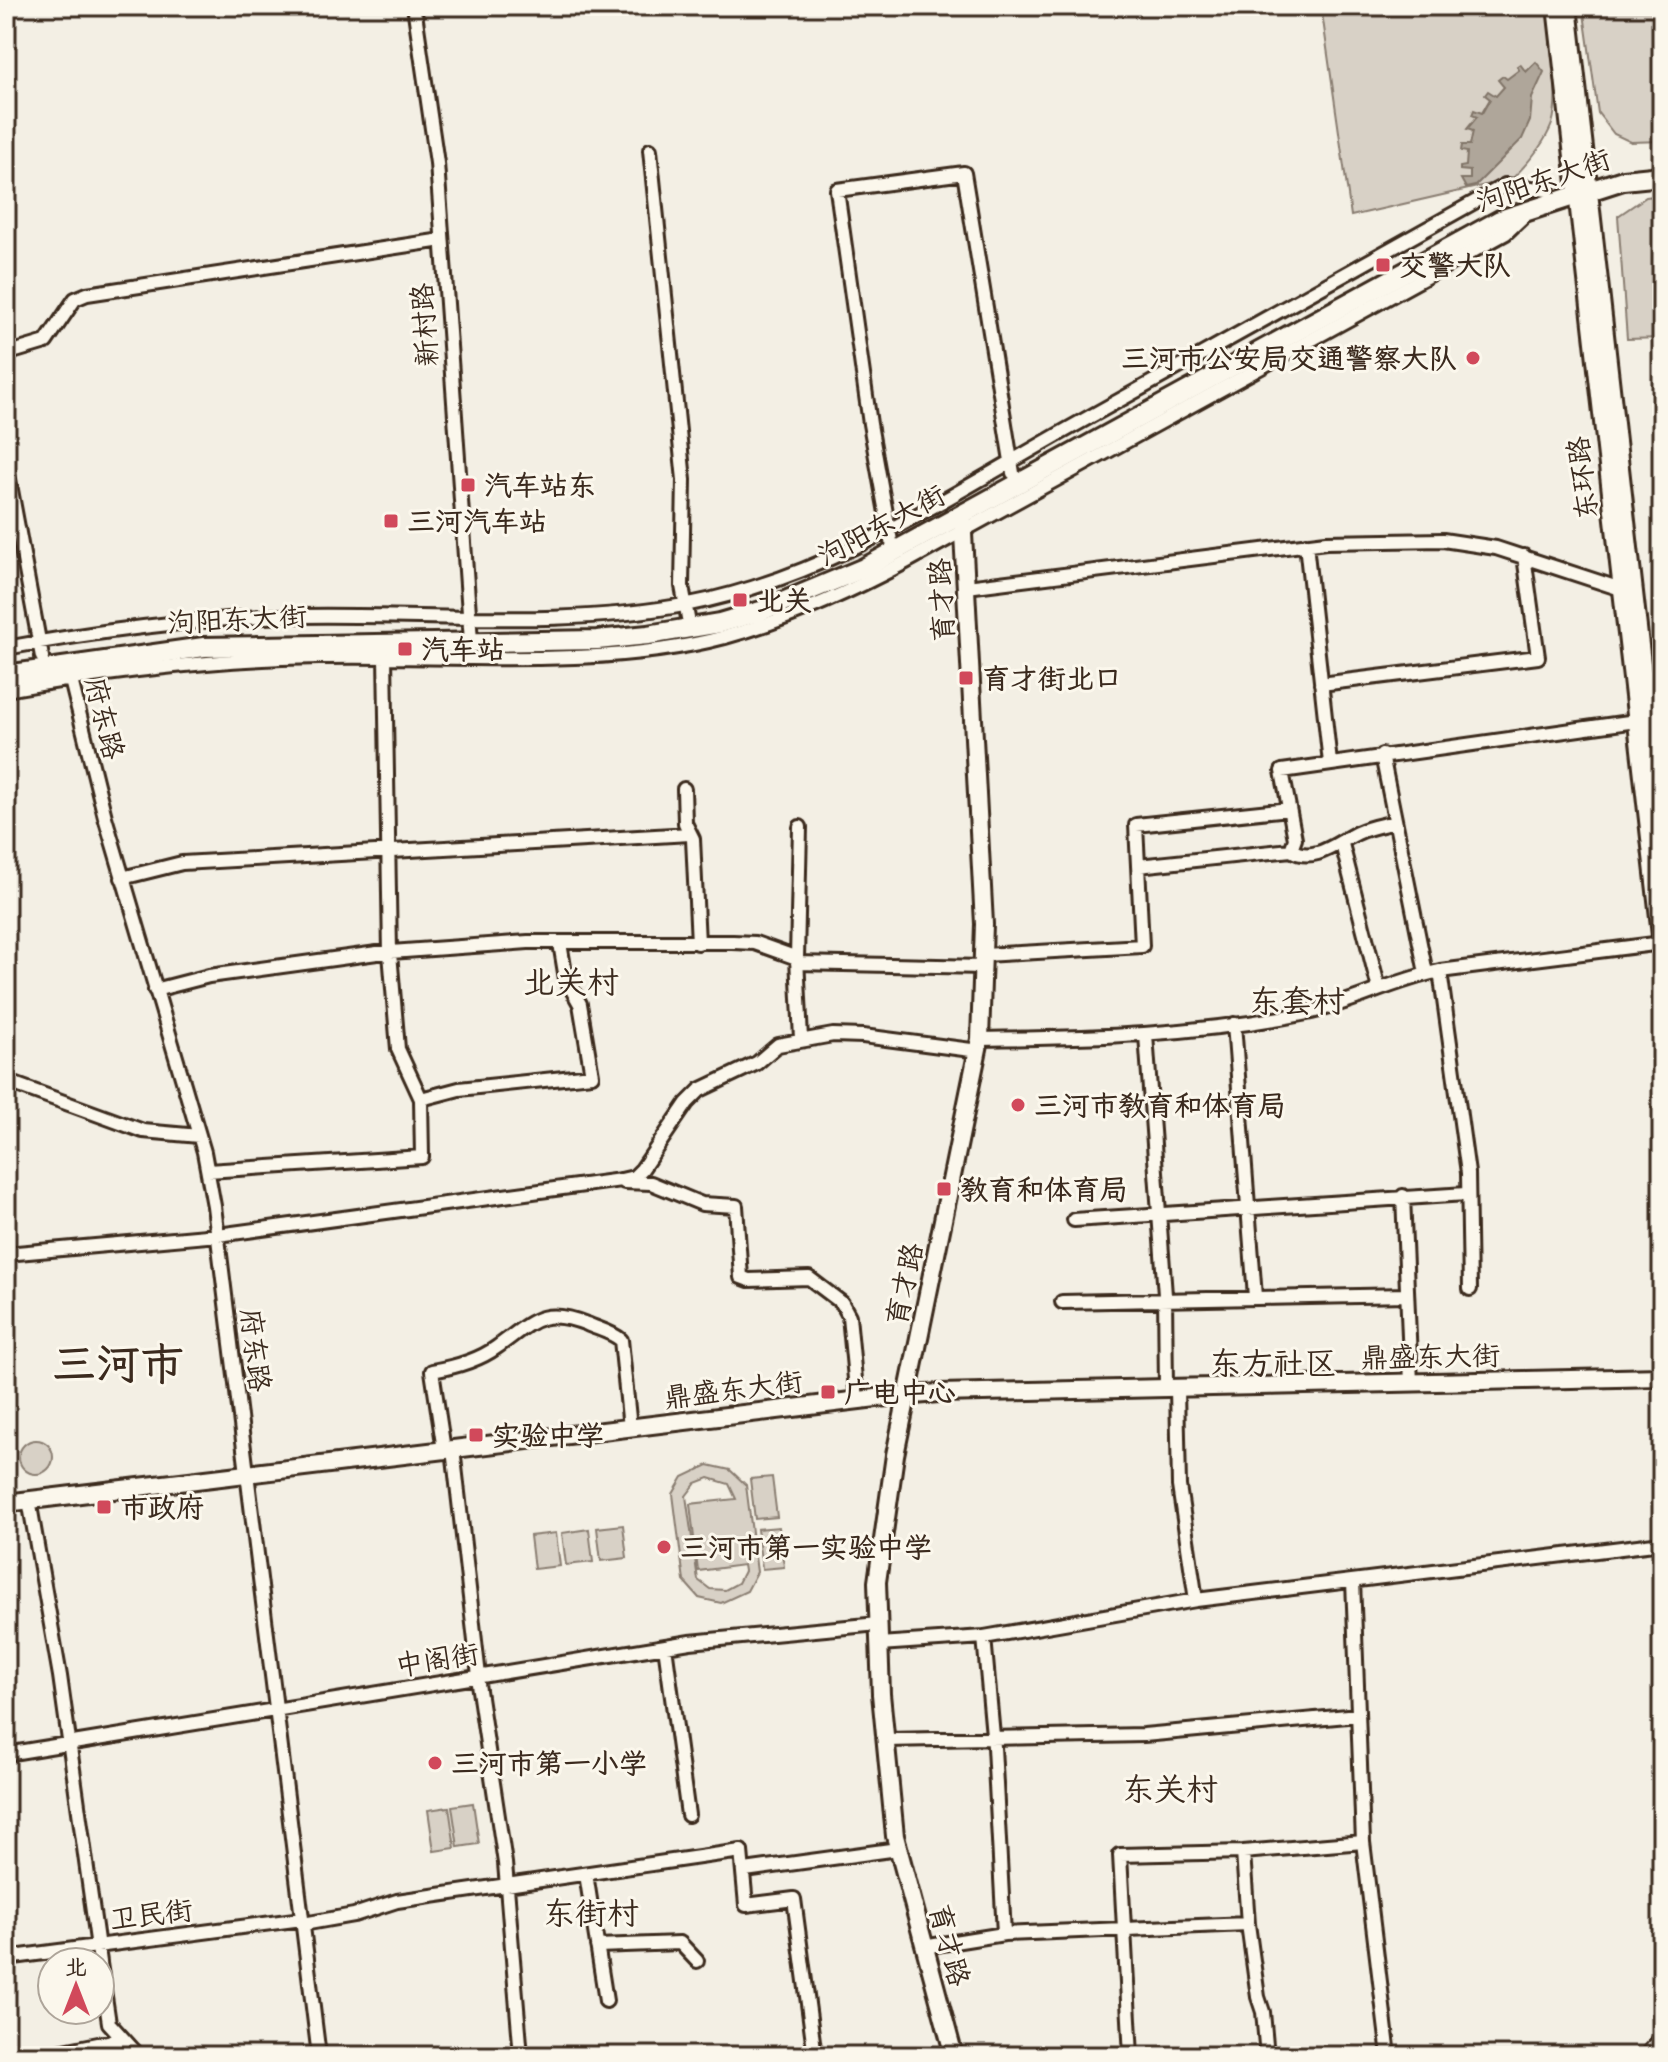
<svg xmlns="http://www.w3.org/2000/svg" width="1668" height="2062" font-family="'Playpen Sans','LXGW WenKai TC',sans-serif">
<rect width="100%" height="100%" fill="#f3efe4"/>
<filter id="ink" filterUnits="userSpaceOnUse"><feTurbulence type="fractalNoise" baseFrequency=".0125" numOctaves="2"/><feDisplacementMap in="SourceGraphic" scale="16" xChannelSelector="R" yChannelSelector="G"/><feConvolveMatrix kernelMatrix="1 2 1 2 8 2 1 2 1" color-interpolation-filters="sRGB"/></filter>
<g filter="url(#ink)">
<path fill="#d8d1c6" stroke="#8a7e72" stroke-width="2" fill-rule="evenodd" d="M1321,6h226c3,30 14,90 5,118 -7,19 -26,41 -40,55l-161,37z
M1583,6h79v135l-31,1 -17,-8 -16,-21z
M1662,195v143l-35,1 -9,-123 28,-19z
M19 1457a17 17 0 1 1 34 0a17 17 0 1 1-34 0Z
M708,1465l22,5 16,15 11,87 -10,19 -26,12 -22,-5 -15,-17 -11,-87 10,-17zM709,1478l20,6 7,15 -46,5 8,67 45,-6 1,6 -6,12 -13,7 -15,-1 -12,-9 -12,-84 10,-13z
M772,1477l5,40 -22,2 -5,-40z
M623,1525l4,33 -26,3 -4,-33z
M779,1527l5,40 -22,2 -5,-40z
M589,1529l4,33 -27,3 -4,-32z
M556,1533l4,33 -26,3 -4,-33z
M473,1803l6,41 -21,3 -6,-41z
M449,1807l6,41 -21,3 -6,-41z"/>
<path fill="#afa69a" stroke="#817468" stroke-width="2" d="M1536,62l8,10 -12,26 -2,23 -8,18 -47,47 -9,2 -5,-9h9v-8l-10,-1v-3l6,-1 1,-14 -6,-1 1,-6h8l3,-14 -6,-2 10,-12 -5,-2 2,-5 8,3 8,-14 -5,-4 3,-4 8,5 8,-9 -6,-7 5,-4 4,3 12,-9 -2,-4 3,-2 6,8z"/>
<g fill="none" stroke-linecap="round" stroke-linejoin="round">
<g stroke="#3b2a1e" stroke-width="18">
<path id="minor" d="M414,6l23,157 34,478
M650,150l34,330 -2,106 6,32
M6,354l40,-12 29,-43 12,-5 355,-54
M6,463l36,194
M891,541l-21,-117 -33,-234 127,-17 49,300
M1306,544l24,219
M967,587l359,-45 117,-2 53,8 125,41
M6,648c96,-18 191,-30 288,-32 131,-3 266,13 395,-12 137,-26 260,-108 379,-175 146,-82 291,-164 437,-244l43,5
M69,672l36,145 99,335 10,54 105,850
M1321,684l217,-27 -14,-101
M6,690c105,-19 207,-31 313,-33 129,-3 282,13 406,-20 63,-17 121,-43 179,-74l602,-330 18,-17
M1382,755l44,218
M684,789l1,34 8,16 5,104
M800,827l-3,131 4,81
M1342,844l37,145
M1291,850c23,14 47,-8 66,-17 12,-6 26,-8 38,-11
M1138,866l153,-16 4,-11 -13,-68 354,-50
M122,878l60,-15 508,-29
M984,955l158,-9 -6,-121 153,-16
M797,963l187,4
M1440,971l28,202 2,116
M155,990l54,-14 168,-23 151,-11h205l22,1 42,15
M1234,1024l21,273
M1146,1035l19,260 1,93
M980,1039c109,-1 220,-4 327,-26 46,-10 87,-33 133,-42l222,-28
M6,1081l137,50 56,5
M421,1099l38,-10 133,-14 -12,-71 -14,-25 -6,-36
M208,1171l214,-14 -1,-58 -23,-50 -8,-96 -5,-297
M624,1182l27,1 51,21 34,2 5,71 8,3 60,-2 33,25 7,13 8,84
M1403,1196l8,187
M1074,1220l392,-26
M6,1254l212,-19 403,-55 13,-3 8,-8 45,-66 13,-13 57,-27 21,-18 55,-10 30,1 116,15
M1062,1302l345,-7
M1177,1388l2,98 17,114
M453,1449l26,227
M444,1450l-12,-79c23,-4 46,-10 65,-24 35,-25 45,-41 90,-23 11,5 25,8 34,16l9,88
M29,1500l31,176 40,286
M1353,1581l10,261 26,214
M984,1637l10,110 10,187
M879,1644l105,-7 212,-37 466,-57
M665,1646l23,169
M477,1677l28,186 16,193
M885,1740l259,-5 214,-20
M6,1754l684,-112 188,-18
M1243,1852l5,72 10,73 5,15 4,44
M745,1870l153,-21
M586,1874l20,127
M303,1924l51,-9 43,-14 344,-50 5,54 48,-6 21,157
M597,1946l83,-3 17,18
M923,1947l81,-13 244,-10
M6,1958l296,-39
M100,1963l9,60 30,33
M39,2056l84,-17
M1131,2056l-11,-201 123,-3 120,-10"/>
</g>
<g stroke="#3b2a1e" stroke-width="22">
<path id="major" d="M1556,6l106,938
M1568,6l94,835
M6,1503l870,-105 63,-5 723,-16
M954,2056l-59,-220 -14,-142 -4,-112 18,-127 85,-416 4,-115 -22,-409
M1648,2056l14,-16"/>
</g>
<g stroke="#3b2a1e" stroke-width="24">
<path id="highway" d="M6,675l198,-28 393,-7 51,-5 72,-12 41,-12 103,-43 636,-348 123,-40 39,-4"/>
</g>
<use href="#minor" stroke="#fbf7ec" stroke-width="12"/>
<use href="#major" stroke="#fbf7ec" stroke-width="16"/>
<use href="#highway" stroke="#fbf7ec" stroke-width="18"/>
</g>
</g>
<g fill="#d1495b" stroke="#fbf7ec" stroke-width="3">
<rect x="1375" y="257" width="16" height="16" rx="4"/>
<circle cx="1473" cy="358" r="8"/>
<rect x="460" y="477" width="16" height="16" rx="4"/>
<rect x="383" y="513" width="16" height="16" rx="4"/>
<rect x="732" y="592" width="16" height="16" rx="4"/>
<rect x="397" y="641" width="16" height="16" rx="4"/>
<rect x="958" y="670" width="16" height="16" rx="4"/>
<circle cx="1018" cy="1105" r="8"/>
<rect x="936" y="1181" width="16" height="16" rx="4"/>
<rect x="820" y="1384" width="16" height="16" rx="4"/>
<rect x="468" y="1427" width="16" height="16" rx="4"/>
<rect x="96" y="1499" width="16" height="16" rx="4"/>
<circle cx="664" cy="1547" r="8"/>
<circle cx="435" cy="1763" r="8"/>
</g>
<g text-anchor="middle" stroke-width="6" stroke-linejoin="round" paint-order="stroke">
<g font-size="28" fill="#3b2a1e" stroke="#fbf7ec">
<text transform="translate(1543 180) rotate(-19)" y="10">泃阳东大街</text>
<text transform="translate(424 325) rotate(-94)" y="10">新村路</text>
<text transform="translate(1582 478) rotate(-97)" y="10">东环路</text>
<text transform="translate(881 525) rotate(-28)" y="10">泃阳东大街</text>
<text transform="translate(941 600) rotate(-93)" y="10">育才路</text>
<text transform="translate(237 619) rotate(-3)" y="10">泃阳东大街</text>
<text transform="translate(105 718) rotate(76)" y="10">府东路</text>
<text transform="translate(904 1284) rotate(-78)" y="10">育才路</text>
<text transform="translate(256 1350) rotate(83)" y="10">府东路</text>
<text transform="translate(1430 1356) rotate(-1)" y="10">鼎盛东大街</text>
<text transform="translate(733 1389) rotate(-7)" y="10">鼎盛东大街</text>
<text transform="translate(437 1659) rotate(-9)" y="10">中阁街</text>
<text transform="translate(151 1914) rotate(-7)" y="10">卫民街</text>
<text transform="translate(950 1945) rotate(75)" y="10">育才路</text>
</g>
<g font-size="28" font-weight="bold" fill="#3b2a1e" stroke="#fbf7ec" text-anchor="start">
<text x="1399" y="275">交警大队</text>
<text x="1457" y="368" text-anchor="end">三河市公安局交通警察大队</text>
<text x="484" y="495">汽车站东</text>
<text x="407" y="531">三河汽车站</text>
<text x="756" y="610">北关</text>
<text x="421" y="659">汽车站</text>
<text x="982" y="688">育才街北口</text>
<text x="1034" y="1115">三河市教育和体育局</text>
<text x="960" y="1199">教育和体育局</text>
<text x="844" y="1402">广电中心</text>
<text x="492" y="1445">实验中学</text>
<text x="120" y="1517">市政府</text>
<text x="680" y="1557">三河市第一实验中学</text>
<text x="451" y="1773">三河市第一小学</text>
</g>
<g font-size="32" fill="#3b2a1e" stroke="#fbf7ec">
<text x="571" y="993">北关村</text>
<text x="1297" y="1012">东套村</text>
<text x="1273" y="1374">东方社区</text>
<text x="1170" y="1800">东关村</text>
<text x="591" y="1924">东街村</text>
</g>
<g font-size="44" font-weight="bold" fill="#3b2a1e" stroke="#fbf7ec">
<text x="118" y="1379">三河市</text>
</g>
</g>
<rect width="1668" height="2062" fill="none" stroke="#fbf7ec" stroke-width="32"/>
<rect x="16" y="16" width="1636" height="2030" fill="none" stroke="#3b2a1e" stroke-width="3" filter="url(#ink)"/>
<g transform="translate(76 1986)"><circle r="38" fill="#fbf7ec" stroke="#aea59a" stroke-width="2"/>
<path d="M0-6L14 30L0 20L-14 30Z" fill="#d1495b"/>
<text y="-12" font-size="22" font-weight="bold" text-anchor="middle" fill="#3b2a1e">北</text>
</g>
</svg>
